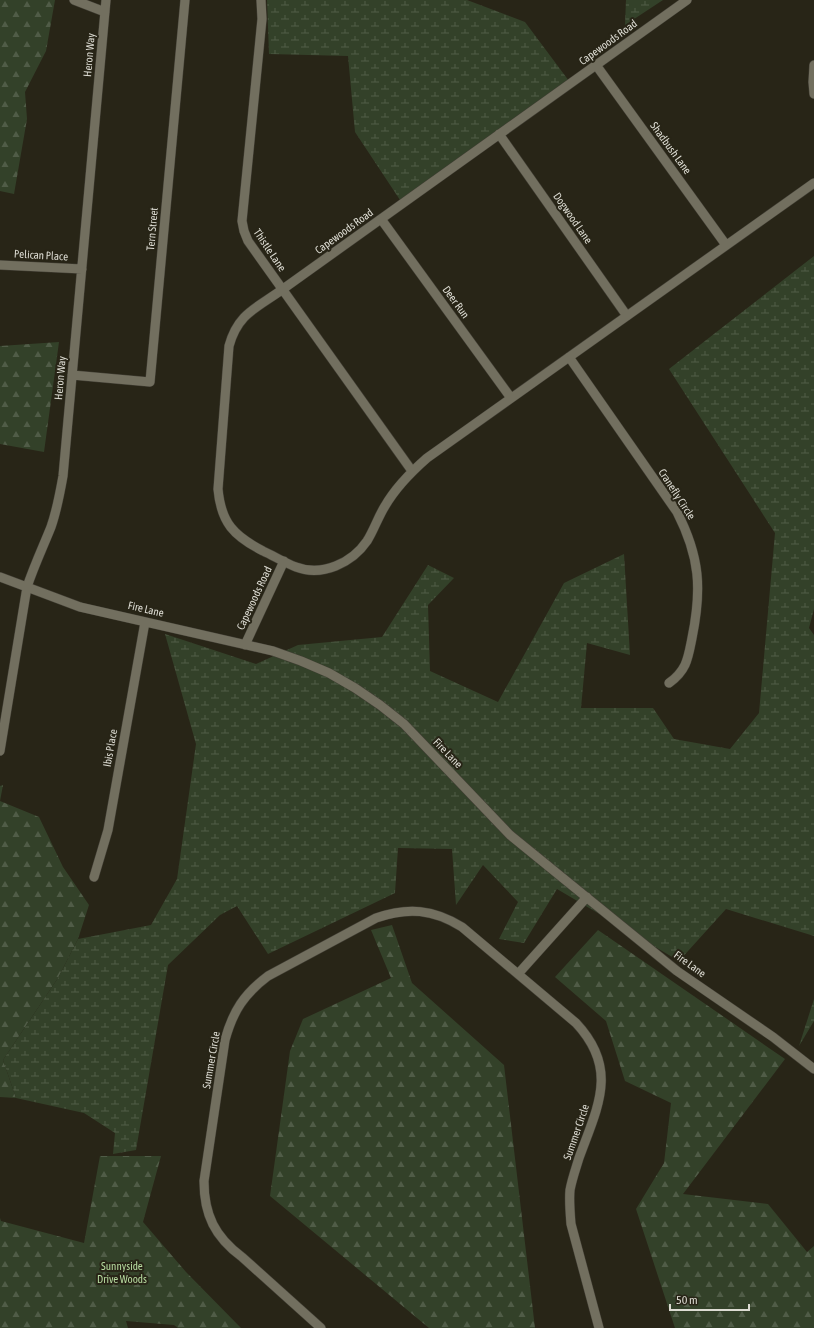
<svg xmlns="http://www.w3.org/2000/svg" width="814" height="1328" font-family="'Asap Condensed',sans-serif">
<defs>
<pattern id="forest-firs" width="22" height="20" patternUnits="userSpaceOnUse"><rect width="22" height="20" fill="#334129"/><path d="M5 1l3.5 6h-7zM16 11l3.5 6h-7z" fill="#505c47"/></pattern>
<pattern id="wetland-marsh" width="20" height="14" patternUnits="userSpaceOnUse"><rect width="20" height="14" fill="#334129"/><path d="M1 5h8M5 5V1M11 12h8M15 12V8" fill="none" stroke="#505c47"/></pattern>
</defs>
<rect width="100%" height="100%" fill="#282517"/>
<path fill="url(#forest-firs)" d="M0,0h55l-9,51 -21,41 2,27 -13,75 -14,-3z
M59,342l-15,110 -44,-8v-98z
M3,785l-3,16 39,16 24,50 26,38 -11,34 -20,39 -55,82 13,38 -16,-1v-311z
M392,925l20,58 92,82 31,263h-106l-159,-132 20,-145 13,-32 88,-41 -20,-48z
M598,930l187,129 -102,135 85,10 39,48 7,-6v82h-139l-39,-119 28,-46 7,-60 -46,-22 -19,-60 -51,-44z
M100,1156h61l-18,66 43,50 55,56h-63l-4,-3 -48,-4 2,7h-128v-110l1,3 83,22z"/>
<path fill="url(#wetland-marsh)" d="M267,0h200l58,22 47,63 -168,121 -49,-74 -7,-76 -79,-2z
M626,0h37l-38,25z
M814,256v353l-5,19 5,7v301l-88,-27 -47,52 -122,-72 -33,54 -25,-4 19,-37 -35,-37 -27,40 -4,-56 -54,-1 -3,45 -127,61 -31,-48 -17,9 -52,50 -32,185 -23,4 2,-21 -31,-20 -68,-15 -13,-38 55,-82 20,-39 73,-14 26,-46 19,-135 -31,-110 91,30 42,-19 84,-8 46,-72 26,13 -26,27 2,66 68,31 66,-119 60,-29 6,101 -43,-12 -6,65h72l21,31 56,10 29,-36 16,-180 -106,-164z
M814,999v22l-15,25z"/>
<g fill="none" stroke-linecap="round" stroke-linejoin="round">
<g stroke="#423f35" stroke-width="10">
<path id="minor" d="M74,0l31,12
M261,0l1,19 -20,202 2,10 4,10 164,230
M687,0l-404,289c-26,19 -45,24 -54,57l-11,143c3,34 16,47 45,62 11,5 22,12 33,16 26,10 56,-4 71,-26 7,-11 11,-24 18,-35 11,-19 26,-34 42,-48l387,-275
M596,65l130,180
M814,65l-1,17 1,12
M499,134l128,182
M381,219l130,179
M0,265l82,4
M569,357l108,155c23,45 25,77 15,126 -4,20 -5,32 -23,45
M72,375l78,7 35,-382
M0,577l80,30 193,44 28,10 28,12 26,15 25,17 24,19 106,111 167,136 96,66 41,32
M245,645l39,-84
M0,751l27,-164c7,-21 16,-40 24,-60 6,-17 9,-34 12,-51l43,-476
M94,877l14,-47 37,-208
M518,974l69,-77
M321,1328l-79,-71c-27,-20 -38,-42 -38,-76l21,-141c8,-29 19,-46 43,-64l108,-58c32,-11 57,-9 86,9l114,96c43,46 22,83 3,135 -3,10 -7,21 -9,32 -1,11 0,22 1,34l28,104"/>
</g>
<use href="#minor" stroke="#726f5f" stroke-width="9"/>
</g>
<g text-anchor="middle" stroke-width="4" stroke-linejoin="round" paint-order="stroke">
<g font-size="11" fill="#dddcd3" stroke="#282517">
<text transform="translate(608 42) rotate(-36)" y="4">Capewoods Road</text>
<text transform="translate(89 55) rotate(-85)" y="4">Heron Way</text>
<text transform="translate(671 148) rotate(54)" y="4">Shadbush Lane</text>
<text transform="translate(573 218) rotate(55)" y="4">Dogwood Lane</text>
<text transform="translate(152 229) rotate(-85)" y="4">Tern Street</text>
<text transform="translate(344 231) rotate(-36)" y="4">Capewoods Road</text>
<text transform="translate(270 250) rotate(56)" y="4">Thistle Lane</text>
<text transform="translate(41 255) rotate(3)" y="4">Pelican Place</text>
<text transform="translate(456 302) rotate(54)" y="4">Deer Run</text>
<text transform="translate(60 378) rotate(-85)" y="4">Heron Way</text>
<text transform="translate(677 494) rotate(57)" y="4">Cranefly Circle</text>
<text transform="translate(254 598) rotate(-65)" y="4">Capewoods Road</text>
<text transform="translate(146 609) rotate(13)" y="4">Fire Lane</text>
<text transform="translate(110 748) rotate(-80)" y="4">Ibis Place</text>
<text transform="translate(448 753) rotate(46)" y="4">Fire Lane</text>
<text transform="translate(690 964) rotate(36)" y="4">Fire Lane</text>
<text transform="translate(211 1060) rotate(-80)" y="4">Summer Circle</text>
<text transform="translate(576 1132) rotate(-71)" y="4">Summer Circle</text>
</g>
<g font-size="11" fill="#b6da9f" stroke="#282517">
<text x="122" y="1270">Sunnyside<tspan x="122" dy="13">Drive Woods</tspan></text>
</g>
</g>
<path d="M670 1304v6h79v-6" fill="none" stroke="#dddcd3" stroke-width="2"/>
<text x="676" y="1304" font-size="12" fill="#dddcd3" stroke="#282517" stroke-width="3" paint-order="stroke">50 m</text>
</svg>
